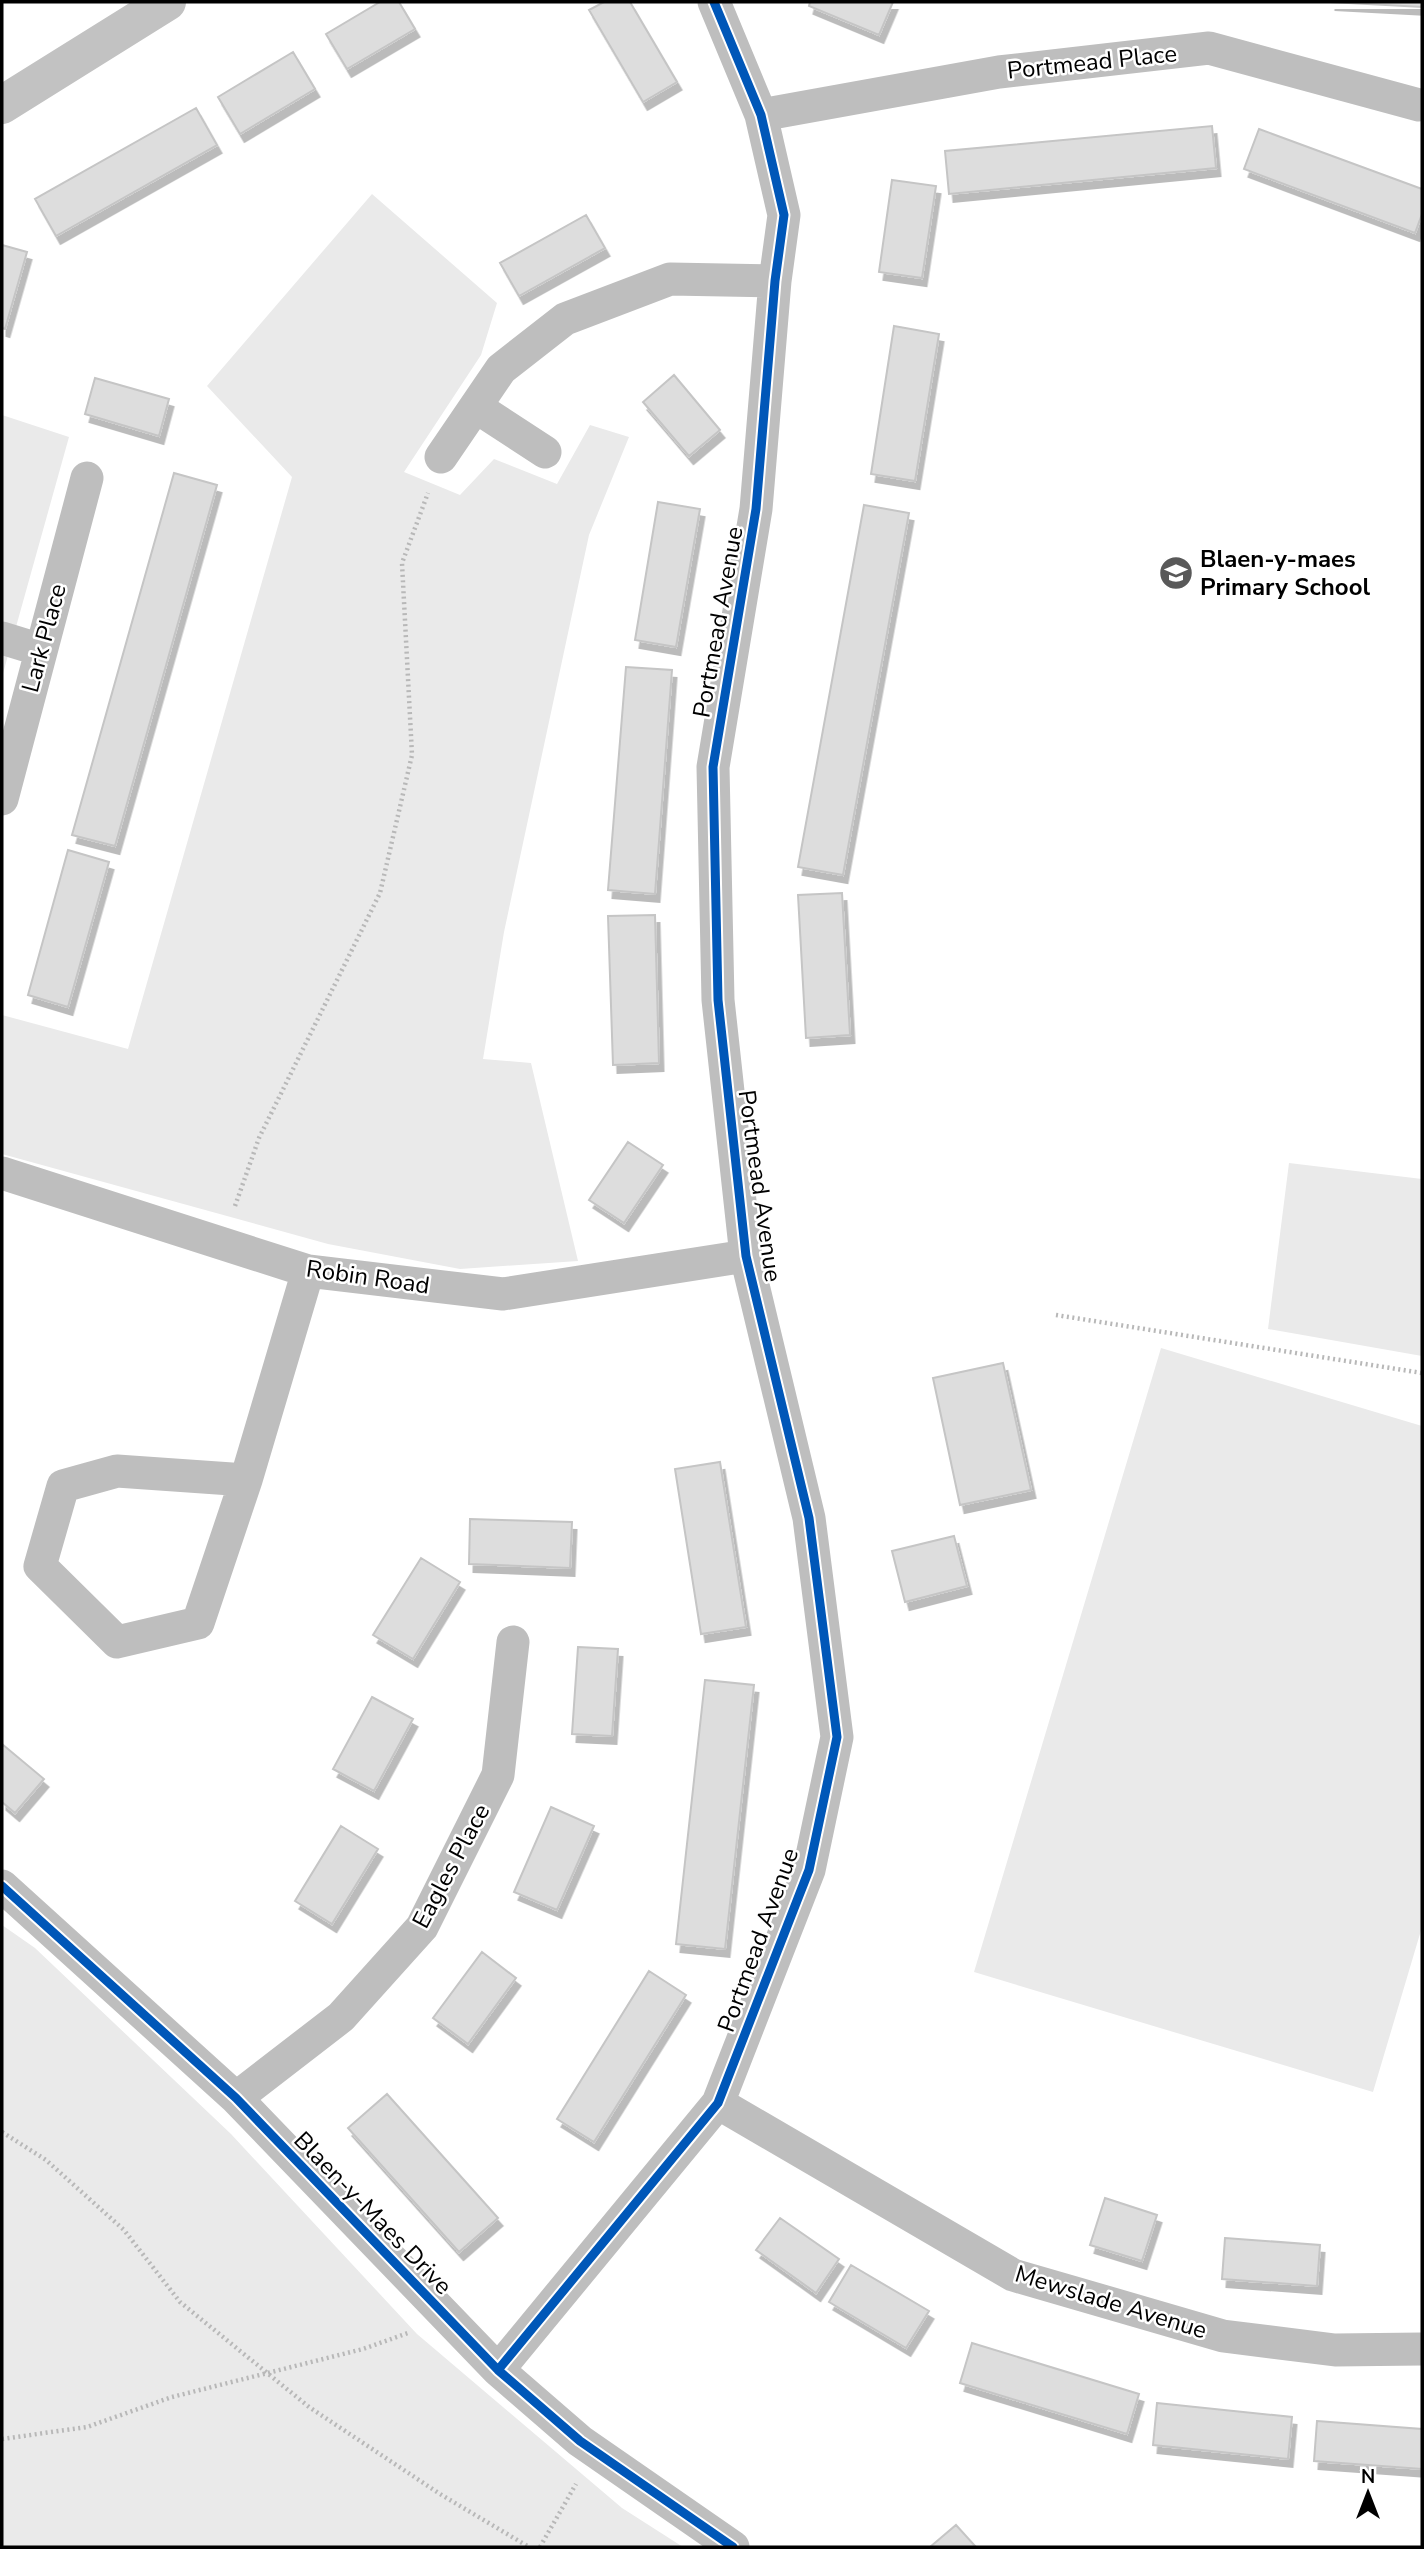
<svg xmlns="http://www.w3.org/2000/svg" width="1424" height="2549" font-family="'Nunito Sans',sans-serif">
<defs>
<filter id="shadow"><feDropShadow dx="4.5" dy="8" stdDeviation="0" flood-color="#0004"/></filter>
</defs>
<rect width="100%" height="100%" fill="#fff"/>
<path fill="#eaeaea" d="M372,194l125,109 -16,52 -77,117 56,23 34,-36 63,25 33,-59 39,12 -40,98 -85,397 -21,127 48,4 47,198 -118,8 -132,-25 -326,-90v-139l126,34 164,-572 -85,-91z
M2,415l67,22 -67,240z
M1289,1163l133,16v177l-154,-27z
M1161,1348l261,78v501l-49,165 -399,-120z
M2,1925l33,23 196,186 186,200 205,174 61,39h-681z"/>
<path fill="#ddd" stroke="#c5c5c5" stroke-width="2" filter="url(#shadow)" d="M380,2h19l16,27 -68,40 -21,-35z
M604,2h26l47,80 -34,20 -54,-92z
M810,2h83l-14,33 -70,-29z
M1330,2h92v5z
M293,52l22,37 -75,45 -22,-37z
M196,108l21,37 -161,91 -21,-37z
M1212,126l4,42 -267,26 -4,-43z
M1259,129l163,60v25l-7,19 -171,-64z
M892,180l44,6 -14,92 -43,-6z
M586,215l19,33 -86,48 -19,-33z
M2,245l25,7 -22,77 -3,-1z
M894,326l45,8 -24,147 -44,-7z
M674,375l46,55 -31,26 -46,-54z
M95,378l74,21 -10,37 -74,-22z
M174,473l43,12 -102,361 -43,-11z
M658,502l42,7 -24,138 -41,-7z
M864,505l45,8 -66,362 -45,-8z
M626,667l46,3 -17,224 -47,-4z
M68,850l41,12 -41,145 -40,-12z
M842,893l8,142 -44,3 -8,-143z
M655,915l4,148 -46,2 -5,-149z
M628,1142l35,23 -39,58 -35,-23z
M1003,1363l28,127 -71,15 -27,-127z
M720,1462l26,165 -45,7 -26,-165z
M470,1519l102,3 -2,46 -101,-4z
M954,1536l13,50 -62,16 -13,-51z
M421,1558l39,24 -47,77 -40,-24z
M578,1647l40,2 -6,87 -40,-2z
M705,1680l49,5 -29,264 -49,-5z
M372,1697l41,22 -39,72 -41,-22z
M2,1744l42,35 -29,34 -13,-11z
M551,1807l43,19 -37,84 -43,-18z
M341,1826l37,23 -46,75 -37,-23z
M482,1952l34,26 -48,66 -35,-26z
M649,1971l37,24 -92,147 -37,-23z
M387,2094l111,124 -39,34 -111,-124z
M1105,2198l52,17 -15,46 -52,-16z
M780,2218l59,41 -23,34 -60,-43z
M1225,2238l95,7 -3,41 -95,-7z
M851,2265l78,46 -23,37 -77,-46z
M972,2343l167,51 -12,40 -167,-51z
M1157,2403l135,14 -4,42 -135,-14z
M1317,2421l105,8v40l-108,-8z
M956,2525l20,22h-46z"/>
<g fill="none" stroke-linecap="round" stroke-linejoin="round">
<path stroke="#b8b8b8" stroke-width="4.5" stroke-dasharray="2 3.5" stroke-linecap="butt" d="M235,1206l24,-68 121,-245 32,-138 -10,-192 26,-70
M1056,1315l366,58
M2,2132l44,28 78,70 56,72 129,105 131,87 89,53
M2,2439l85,-12 85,-30 191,-48 45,-16
M540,2547l36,-63"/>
<path stroke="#bebebe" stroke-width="33" d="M761,115l238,-43 210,-24 210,57
M476,407l69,45
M441,457l60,-88 64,-50 105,-40 105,2
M2,638l39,12
M2,799l85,-321
M2,1173l306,98 195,23 243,-38
M246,1480l-129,-9 -54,15 -23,80 77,76 81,-19 48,-143 62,-209
M2,1886l234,212 262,272 82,71 153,106
M236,2098l105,-81 81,-90 76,-152 15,-133
M718,2103l295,172 210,61 112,14 87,-1
M498,2370l220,-267 91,-233 28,-133 -28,-219 -63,-262 -28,-256 -5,-233 43,-258 19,-228 9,-66 -23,-100 -47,-113"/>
<path stroke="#c2c2c2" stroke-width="38" d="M2,105l165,-103"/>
<g stroke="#fff" stroke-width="13">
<path id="cycleway" d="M2,1886l234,212 262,272 82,71 153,106
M498,2370l220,-267 91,-233 28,-133 -28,-219 -63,-262 -28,-256 -5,-233 43,-258 19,-228 9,-66 -23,-100 -47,-113"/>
</g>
<use href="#cycleway" stroke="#0057b8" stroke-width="9"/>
</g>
<defs>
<g id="school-disc" transform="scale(1.75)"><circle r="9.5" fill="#595959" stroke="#fff"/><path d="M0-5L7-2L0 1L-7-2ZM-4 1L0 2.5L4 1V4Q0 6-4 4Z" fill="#fff"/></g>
</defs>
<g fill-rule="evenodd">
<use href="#school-disc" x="1176" y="573"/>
</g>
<g text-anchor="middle" stroke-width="5" stroke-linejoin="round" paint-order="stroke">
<g font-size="24" fill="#000" stroke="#fff">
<text transform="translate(1092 62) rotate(-6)" y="8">Portmead Place</text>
<text transform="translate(718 622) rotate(-80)" y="8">Portmead Avenue</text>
<text transform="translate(44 638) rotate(-75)" y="8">Lark Place</text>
<text transform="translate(760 1186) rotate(82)" y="8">Portmead Avenue</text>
<text transform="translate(368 1277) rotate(8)" y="8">Robin Road</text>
<text transform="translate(451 1866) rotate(-62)" y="8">Eagles Place</text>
<text transform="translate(758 1940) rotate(-70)" y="8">Portmead Avenue</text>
<text transform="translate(373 2213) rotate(46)" y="8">Blaen-y-Maes Drive</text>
<text transform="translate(1111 2302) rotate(17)" y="8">Mewslade Avenue</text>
</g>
<g font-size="24" font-weight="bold" fill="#000" stroke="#fff" text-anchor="start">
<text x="1200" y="567">Blaen-y-maes<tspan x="1200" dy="28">Primary School</tspan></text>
</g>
</g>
<rect width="1424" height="2549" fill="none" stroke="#000000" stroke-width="7"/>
<g transform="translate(1368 2493)" stroke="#ffffff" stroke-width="5" paint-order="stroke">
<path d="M0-5L12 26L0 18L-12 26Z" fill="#000000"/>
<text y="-10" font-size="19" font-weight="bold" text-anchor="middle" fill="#000000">N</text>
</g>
</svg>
